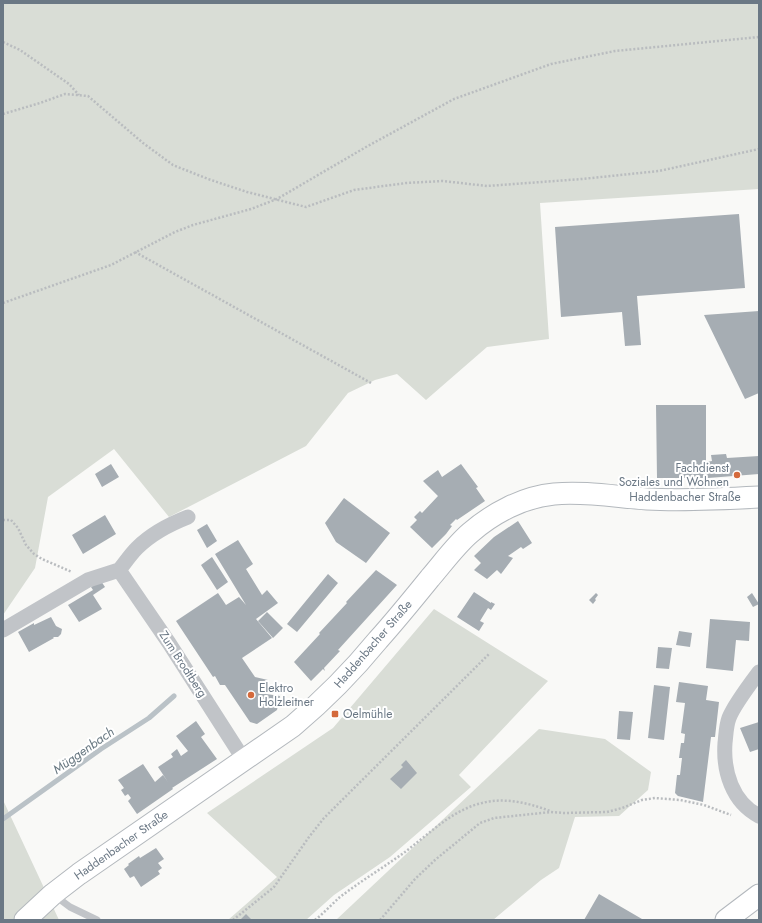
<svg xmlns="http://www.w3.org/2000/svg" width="762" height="923" font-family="Jost,sans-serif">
<rect width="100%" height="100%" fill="#f9f9f7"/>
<path fill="#d9ddd6" d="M3,3h756v186l-219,14 9,136 -62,8 -61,53 -29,-26 -22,6 -27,13 -42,53 -137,71 -55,-68 -66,48 -13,71 -32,47z
M434,609l114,72 -89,94 12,12 -81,70 -56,38 -28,25h-78l49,-43 -70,-64 126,-85z
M539,729l66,10 46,33 -3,18 -29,26 -44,1 -16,51 -18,12 -48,40h-157z
M3,800l56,120h-56z"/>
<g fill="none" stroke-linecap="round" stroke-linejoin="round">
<path stroke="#bac2c7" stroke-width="5" d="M3,819l98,-70 48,-31 25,-22"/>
</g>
<path fill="#a6adb3" d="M739,214l6,74 -108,8 4,49 -16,1 -3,-34 -61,5 -6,-90z
M759,311v82l-14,6 -41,-84z
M656,405h50v57l6,-1 -1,-6 15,-1 1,4 32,-2v18l-51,4h-51z
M111,464l8,13 -17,10 -7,-13z
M461,464l17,23 -2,1 9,13 -28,19 -1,-1 -6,6 2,1 -6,8 -14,14 -22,-21 7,-7 -3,-3 6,-6 2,2 16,-17 -15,-15 15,-11 4,7z
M344,498l46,35 -24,30 -30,-21 -11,-19z
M105,515l11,19 -33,20 -11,-19z
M518,521l14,22 -9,6 -2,-2 -13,9 5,2 -12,16 -4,-4 -10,9 -13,-9 7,-7 -7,-7 20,-19z
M207,524l10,17 -10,7 -10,-18z
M238,540l15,24 -7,5 16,26 5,-5 11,13 -22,16 16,19 -30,20 13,19 13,3 -2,14 14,2 -3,14 -20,14 -7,-2 -25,-37h-5l-5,-9 -2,1 -37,-56 42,-28 8,12 13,-8 7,8 -31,-51z
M212,557l16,25 -11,8 -16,-25z
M376,570l21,15 -59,65 2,1 -16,17 1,3 -2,-2 -12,12 -17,-19 26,-28 -1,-1 28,-30 -1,-1z
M328,574l10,9 -41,49 -10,-8z
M101,581l4,6 -12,8 9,14 -23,13 -11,-17 25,-15 -2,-3z
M474,592l17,11v-1l4,2 -4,6 -3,-2 -8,13 4,2 -5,8 -22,-14z
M596,593l2,2 -3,4 1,1 -3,4 -4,-4z
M752,593l7,11 -6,3 -6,-10z
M267,612l16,16 -10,10 -15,-17z
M51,617l5,9 6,3 -1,5 -3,3h-5l1,1 -25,14 -11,-20 16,-9v2z
M710,619l40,3 -1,19 -13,-1 -3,31 -27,-3z
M679,631l13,2 -2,14 -14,-2z
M658,647l14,1 -3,21 -13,-1z
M679,682l29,4 -2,14 13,2 -4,35h-4l-8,65 -25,-6 -3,-3 2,-18h3l2,-17h-3l2,-15h3l1,-9 -4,-1 4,-30 -9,-1z
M654,685l16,2 -6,53 -16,-2z
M619,711l14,1 -3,28 -13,-1z
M196,721l9,13 -4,3 16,22 -45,29 -14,-21 15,-10 -2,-3 6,-5 4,7 7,-5 -12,-15z
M759,722v27l-9,3 -10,-24z
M406,760l11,13 -16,16 -11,-10 13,-12 -2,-2z
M143,764l12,18 8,-7 10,14 -36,25 -9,-13 3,-3 -3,-4 -3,2 -4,-6 3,-2 -6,-8z
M156,848l8,11 -6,4 4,5 -4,3 2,3 -19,13 -7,-11 -4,2 -6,-9 5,-4 -1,-1 11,-8 1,2z
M599,894l43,25v1h-58z
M246,914l6,6h-12z"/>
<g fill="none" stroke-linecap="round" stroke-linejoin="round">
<g stroke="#b3b8bd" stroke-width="23">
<path id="secondary" d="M25,920l28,-26 26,-20 214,-148c32,-27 58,-53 85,-86 18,-20 35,-41 52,-62 13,-15 25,-32 40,-45 23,-20 53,-36 84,-39 31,-3 63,3 93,5 38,2 75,0 112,-2
M726,920l33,-25"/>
</g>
<path stroke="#b9bcbf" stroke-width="2.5" stroke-dasharray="2 2" stroke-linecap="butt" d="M3,42l17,8 49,34 10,11
M3,114l37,-11 25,-9 23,2 55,47 30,22 35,14 39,13 59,15 48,-17 52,-7 37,-2 44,5 95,-7 77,-8 100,-22
M135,252l236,131
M3,303l108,-38 64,-33 18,-7 58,-16 26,-10 89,-52 88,-48 97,-35 64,-13 144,-14
M3,520h8l7,8 8,17 8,9 8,5 30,13
M233,920l41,-33 35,-50 15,-19 165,-164
M315,920c9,-7 17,-16 25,-23 21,-16 44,-30 65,-45 24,-18 47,-42 77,-49 22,-6 47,0 68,8
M380,920l35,-41 20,-19 45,-37 14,-5 57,-6 13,1 43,-1 15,-4 20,-8 13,-2 25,2 24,5 27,10"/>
<path stroke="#c1c4c8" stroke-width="7" d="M54,895l16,12 27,13"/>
<path stroke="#c1c4c8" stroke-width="15" d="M119,570c6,-7 11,-15 18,-22 14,-14 33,-24 51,-31
M3,630l85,-50 31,-10 50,73 75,117
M759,672c-9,12 -25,33 -30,46 -3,8 -3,17 -4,25 -2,28 7,59 34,73"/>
<use href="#secondary" stroke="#fff" stroke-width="21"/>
</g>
<g fill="#d46a3c" stroke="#fff" stroke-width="1.5">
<circle cx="737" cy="475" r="4"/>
<circle cx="251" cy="695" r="4"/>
<rect x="331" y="710" width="8" height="8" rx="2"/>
</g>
<g text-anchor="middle" stroke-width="4" stroke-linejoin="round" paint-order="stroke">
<g font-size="12" fill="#6b7885" stroke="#fff" text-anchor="start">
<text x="729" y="472" text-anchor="end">Fachdienst<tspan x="729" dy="14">Soziales und Wohnen</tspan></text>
<text x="259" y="692">Elektro<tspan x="259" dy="14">Holzleitner</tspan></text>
<text x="343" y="718">Oelmühle</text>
</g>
<g font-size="12" fill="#6b7885" stroke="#fff">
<text x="685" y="501">Haddenbacher Straße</text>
<text transform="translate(373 644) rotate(-49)" y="4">Haddenbacher Straße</text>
<text transform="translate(183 664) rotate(57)" y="4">Zum Brodtberg</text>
<text transform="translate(121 845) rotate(-35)" y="4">Haddenbacher Straße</text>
</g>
<g font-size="13" font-style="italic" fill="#677780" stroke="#fff">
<text transform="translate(83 750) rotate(-35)" y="5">Müggenbach</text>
</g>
</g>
<rect width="762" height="923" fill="none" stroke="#6b7885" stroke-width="8"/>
</svg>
